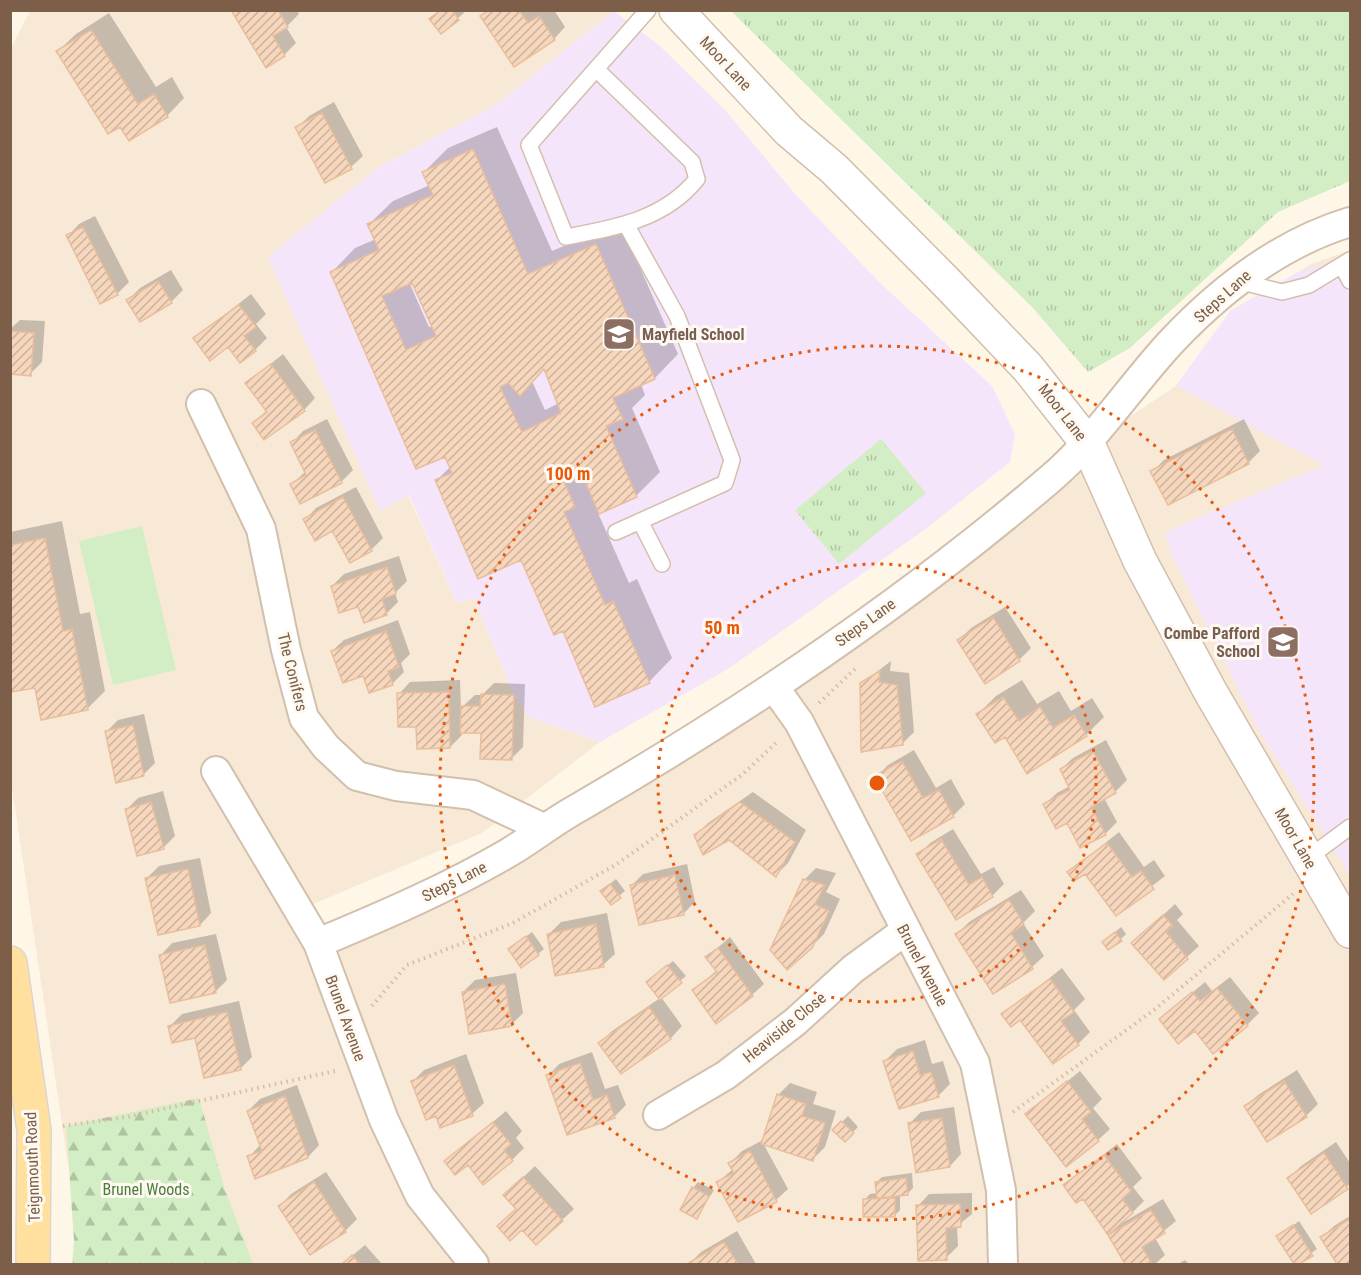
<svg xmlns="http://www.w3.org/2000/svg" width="1361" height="1275" font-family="'Roboto Condensed',sans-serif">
<defs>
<pattern id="forest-firs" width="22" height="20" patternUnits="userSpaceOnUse" patternTransform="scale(1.5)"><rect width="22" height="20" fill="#d3eec5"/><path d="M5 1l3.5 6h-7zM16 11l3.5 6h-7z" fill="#b0c4a2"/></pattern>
<pattern id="park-tufts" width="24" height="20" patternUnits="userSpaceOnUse" patternTransform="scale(1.5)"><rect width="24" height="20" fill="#d3eec5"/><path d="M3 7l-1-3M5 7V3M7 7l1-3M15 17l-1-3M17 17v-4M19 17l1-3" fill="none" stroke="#b0c4a2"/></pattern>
<pattern id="building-hatch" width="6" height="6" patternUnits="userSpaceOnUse" patternTransform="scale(1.5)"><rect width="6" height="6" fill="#f6d7bd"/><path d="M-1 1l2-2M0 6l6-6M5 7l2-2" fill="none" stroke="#ccb29c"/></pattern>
</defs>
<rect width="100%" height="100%" fill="#fef7e8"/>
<path fill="#f7e9d6" d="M30,11h584l-117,93 -121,65 4,342 28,-16 49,108 17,-5 40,97 15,22 71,25 -118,91 -183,77 19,33 348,-188 422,-311 88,-58 55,-71 78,-50 41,-15v1014h-1190l-25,-21 -67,-79 -57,-383 -1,-731z"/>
<path fill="#f4e5fb" d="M614,11l46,35 66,65 70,84 83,87 113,104 23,48 -5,28 -83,66 -199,141 -128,73 -71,-25 -15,-22 -40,-97 -17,5 -48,-108 -29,16 -112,-254 108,-88 121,-65z
M1350,255v620l-91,-144 -88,-178 -6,-21 159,-67 -148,-79 54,-75 66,-38z"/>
<path fill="url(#forest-firs)" d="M199,1098l25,89 29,77h-181l2,-23 -8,-115z"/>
<path fill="url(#park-tufts)" d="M731,11h619v170l-72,31 -148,136 -42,24 -56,-65z
M881,439l45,54 -87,71 -44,-54z"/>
<path fill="#d3eec5" d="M142,526l34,144 -63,15 -34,-144z"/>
<path fill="#0003" fill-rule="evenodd" d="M233,10h64l2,4 -13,13 10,16 -12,12z
M441,10h21l2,3 -23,19z
M488,10h66l11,17 -11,12 -72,-23z
M109,13l47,74 16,-10 12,21 -17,18 -47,9 -62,-74 18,-17z
M334,102l29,54 -12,11 -54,-39 12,-12z
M497,127l55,124 68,-29 58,132 -23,24 -14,6 4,11 -13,13 28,64 -24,24 -38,17 31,70 8,-4 35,79 -23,24 -86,-53 -41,-71 -85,-78 14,-14 -119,-194 23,-24 21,-9 -7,-15 24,-23 37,-16 -6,-13 24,-24zM412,281l21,45 -4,1 -20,-45zM545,368l14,35 -14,7 -13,-29z
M95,216l34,66 -12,12 -49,-58 11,-12z
M171,270l12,20 -12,12 -43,-2 12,-12z
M251,294l15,20 -10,10 11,14 -12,12 -60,-12z
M20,320l25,1 -3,41 -12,12 -20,-1v-44z
M283,354l32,44 -11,12 -50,13 13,-13 -20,-27z
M327,419l26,51 -12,12 -49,2 14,-13 -14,-28 11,-12z
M1244,419l16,32 -12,12 -96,9 12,-12z
M356,487l27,51 -12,12 -21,11 -17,-32 -28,-9 11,-12z
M62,521l18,93 10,-2 15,79 -18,18 -51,-23 -26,5v-159z
M399,556l8,25 -12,12 3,9 -12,12 -27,-9 -27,-19 12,-12z
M1005,607l26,41 -12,12 -60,-20 12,-12z
M398,620l12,34 -9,9 3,9 -12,12 -28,-10 -32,-23 12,-11z
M891,661l-1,10 19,2 5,59 -12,12 -41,-60z
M460,680l1,28 14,-13h7l12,-12 31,1 -2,63 -12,12 -28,-27 -21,-1v4l-12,12 -33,-22 -18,-31 11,-12z
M1022,680l15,24 22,-13 12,20 21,-13 12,19 -18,18h-81l-27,-21 18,-18z
M144,714l11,49 -12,12 -37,-43 12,-12z
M1106,740l21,40 -12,12 -11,6 13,24 -12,12 -37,-13 -23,-17 12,-11 13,-7 -9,-17 12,-11z
M914,750l22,38 15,-9 14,25 -12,12 -42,23 -35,-62 12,-12z
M163,791l12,45 -12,12 -37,-38 12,-12z
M753,792l53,38 -18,33 -12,12 -47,-37 -33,-3 12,-12z
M953,829l28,45 13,-7 10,17 -12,12 -35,21 -39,-62 12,-12z
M1119,832l25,35 10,-7 11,16 -49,38 -31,-42h-16z
M200,858l11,55 -11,12 -53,-47 12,-12z
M687,864l8,38 -12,12 -51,-29 11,-11z
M816,868l20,5 -10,19 14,7 -16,35 -13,13 -7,-67z
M616,879l9,12 -14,12 -4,-17z
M1021,890l14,21 -12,12 21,33 -12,11 -75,-33 12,-12z
M1175,904l8,10 -6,6 22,26 -35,32 -31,-35z
M607,913l8,41 -12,11 -54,-31 12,-12z
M1121,927l5,7 -5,5 -17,3z
M532,932l12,17 -6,5 -28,-5z
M216,934l11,46 -12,12 -54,-37 11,-12z
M730,937l34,47 -12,11 -58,-5 23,-20 -10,-13z
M673,961l13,15 -25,21 21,29 -11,12 -50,34 -21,-29 12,-12 48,-33 -7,-21z
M1062,968l23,31 -11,11 16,22 -12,12 -57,-26 -18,-3z
M516,973l7,40 -12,12 -48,-33 12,-12z
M1230,977l29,36 -12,12 -52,4 -34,-10 44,-37 7,9z
M239,1001l13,56 -12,12 -44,-33 -26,-10 12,-12z
M925,1040l7,24 11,-3 7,23 -12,12 -53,-35 12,-12z
M592,1052l13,37 13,-4 8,20 -12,12 -66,-41 11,-12z
M466,1054l18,49 -12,11 -35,1 -24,-34 11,-11z
M1297,1070l21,34 -12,12 -60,-10 12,-11z
M1080,1071l22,28 -9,9 17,21 -12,11 -71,-26z
M790,1083l27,9 -4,12 23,7 -11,36 -12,12 -50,-16 25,46 -12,11 -58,-18 15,-13 -3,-6 12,-12 21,-11 15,-45z
M297,1085l22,60 -11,12h-59l12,-13 -13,-33 12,-12z
M954,1107l7,47 -11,12 -41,-42 12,-12z
M506,1111l16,20 -6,7 8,10 -12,12 -44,3 -22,-2z
M848,1116l10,11 -13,13 -11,-10z
M1336,1142l14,21v21l-39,27 -22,-33 12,-12z
M1117,1144l25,34 -9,9 11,14 -22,22 41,-24 13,22 -21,17 10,17 -10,9h-29l-43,-67 -18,-12z
M535,1166l39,43 -12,11 -44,-12 -1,-25z
M326,1172l31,47 -12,12 -65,-25 11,-12z
M912,1173l1,15 -6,6h-7v16l-5,5 -30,-16 5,-5 8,-1 -1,-11 5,-5z
M698,1182l16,8 -17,27 -4,-29z
M972,1193v21l-15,12 1,20 -12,12 -28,-52 11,-12z
M1350,1216v48h-11l-17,-27 12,-11z
M1299,1221l18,28 -21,15 -18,-27z
M737,1231l19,33h-67l12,-12z
M365,1245l17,19h-40z
M1185,1260l4,4h-11z"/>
<path fill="url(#building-hatch)" stroke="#eabe9c" stroke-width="1.5" fill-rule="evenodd" d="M231,10h47l10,17 -15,9 12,20 -19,12z
M441,10h11l7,10 -18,14 -12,-15z
M489,10h30l9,13 11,-7 16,24 -41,27 -34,-51z
M91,30l47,74 16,-10 14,23 -39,24 -9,-14 -12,7 -52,-83z
M322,113l30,56 -27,14 -30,-56z
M473,149l55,125 68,-30 59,135 -42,19 10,21 -17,7 31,71 -38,17 -20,-47 -18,8 14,32 -11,5 41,93 8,-4 37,82 -55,24 -32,-76 -9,4 -33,-75 -43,19 -43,-99 17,-7 -7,-16 -29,12 -86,-197 49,-22 -12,-26 66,-29 -11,-23zM412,283l24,53 -30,14 -24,-54zM544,369l17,44 -39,19 -22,-45 8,-4 12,13z
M83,227l35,68 -18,9 -34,-69z
M158,281l14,22 -32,19 -14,-22z
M239,305l17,22 -12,9 12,15 -16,12 -12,-16 -18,14 -17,-23z
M10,331l24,2 -3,43 -21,-2z
M271,364l34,47 -41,29 -12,-17 15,-11 -22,-29z
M1232,429l17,35 -81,41 -18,-34z
M315,430l27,53 -42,21 -10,-20 16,-9 -16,-33z
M343,497l29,54 -22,12 -18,-32 -17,10 -12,-22z
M45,538l18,93 9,-2 16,81 -47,10 -6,-32 -25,4v-147z
M387,567l9,27 -14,5 5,16 -23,8 -6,-16 -19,6 -8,-27z
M993,617l27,44 -35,23 -28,-44z
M386,631l13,36 -11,4 5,14 -24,8 -6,-17 -20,7 -12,-32z
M880,671l-1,11 18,3 6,60 -42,7 -1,-69z
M449,692l1,56 -33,1 -1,-22h-18l-1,-34z
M481,694l33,1 -2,65 -32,-1 1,-26h-21l1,-27h19z
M1003,697l16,24 21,-14 13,21 21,-13 13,21 -60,38 -22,-37 -10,6 -19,-29z
M133,725l11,51 -28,7 -11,-52z
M1093,751l23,42 -25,14 15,28 -26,13 -13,-25 -11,6 -13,-25 27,-14 -10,-21z
M902,761l21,37 16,-8 15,27 -43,24 -37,-65z
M151,802l13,47 -27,7 -12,-47z
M740,802l55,40 -19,35 -47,-37 -26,15 -9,-20z
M941,839l28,46 13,-8 11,20 -37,23 -40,-66z
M1107,843l25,34 9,-6 13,18 -38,27 -31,-42 -11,7 -7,-9z
M188,869l12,57 -42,9 -13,-57z
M675,875l9,40 -45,10 -9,-40z
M803,879l22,6 -10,19 14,7 -17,37 -25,22 -17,-20z
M610,884l11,14 -10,7 -11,-14z
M1009,900l15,24 -13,9 22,36 -40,25 -38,-60z
M1163,915l10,11 -7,6 22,27 -24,21 -33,-37z
M596,924l8,43 -49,9 -8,-42z
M1115,932l7,9 -14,9 -6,-8z
M526,936l13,19 -18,13 -13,-19z
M205,945l11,48 -46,10 -11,-48z
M718,948l35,48 -37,28 -24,-34 25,-18 -12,-15z
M667,965l15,18 -22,17 -14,-18z
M1050,979l24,33 -13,9 18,24 -26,19 -33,-44 -9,7 -10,-13z
M505,984l7,42 -43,8 -7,-42z
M1217,988l31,38 -35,28 -18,-23 -17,13 -19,-25 33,-27 8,9z
M649,1007l22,32 -50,35 -23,-31z
M227,1012l14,58 -37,8 -9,-40 -23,5 -4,-17z
M913,1051l7,24 11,-3 8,25 -40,12 -16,-48z
M580,1063l13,37 14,-5 8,23 -48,17 -21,-60z
M454,1065l19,51 -33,12 -4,-12 -10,4 -15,-39z
M1067,1081l24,31 -9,7 17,22 -33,26 -41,-53z
M1284,1081l23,36 -40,25 -23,-36z
M777,1094l29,10 -4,12 23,7 -12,38 -52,-17z
M285,1096l23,62 -53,21 -8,-23 15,-5 -15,-40z
M942,1118l8,49 -34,6 -8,-50z
M841,1121l13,12 -9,9 -13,-12z
M493,1122l18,22 -7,6 9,11 -30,24 -15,-20 -13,10 -11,-14z
M750,1151l27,51 -39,20 -22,-40 18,-9 -6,-10z
M1324,1153l24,36 -37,25 -24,-36z
M1104,1155l27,36 -9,8 11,14 -25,22 -25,-36 -7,4 -13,-18z
M523,1177l40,44 -27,24 -14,-15 -12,11 -13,-15 19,-17 -13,-14z
M906,1178l2,17 -31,3 -2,-16z
M314,1182l32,50 -36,23 -32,-49z
M692,1187l17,9 -12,23 -17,-9z
M895,1198v19h-32v-18z
M960,1204l1,23 -15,1 1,32 -29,1 -2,-56z
M1151,1210l14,23 -23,14 10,17h-27l-17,-29z
M1350,1219v45h-13l-17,-27z
M1293,1225l20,31 -14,8h-5l-18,-28z
M724,1242l14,22h-51z
M352,1255l8,9h-18z"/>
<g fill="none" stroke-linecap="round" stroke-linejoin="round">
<g stroke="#d2bfac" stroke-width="18">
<path id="service" d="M596,69l96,93 5,17c-33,41 -83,49 -131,58l-37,-92 119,-135
M1342,266l8,15
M1238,281l44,11 27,-7 41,-25
M640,521l22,43
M616,532l109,-49 7,-23 -55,-144 -50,-90
M1308,858l42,-31"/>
</g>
<g stroke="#d2bfac" stroke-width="32">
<path id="minor" d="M201,404l60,125 25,121 18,68 22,29 31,29 39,10 77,9 70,33
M774,687l25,35 176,341 26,127 2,74
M216,771l102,172 66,177 36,76 54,68
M318,943c65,-27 130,-55 190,-90 24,-14 46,-32 70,-45 165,-96 326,-204 472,-329 47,-40 80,-93 122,-138 50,-53 109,-98 178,-119
M658,1115l68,-40 69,-53 58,-53 52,-38"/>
</g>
<g stroke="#d2bfac" stroke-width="36">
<path id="tertiary" d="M676,10l113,121 45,38 112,113 82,86 60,76 52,117 70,130 140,240"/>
</g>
<g stroke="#ddd5d0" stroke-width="36">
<path id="primary" d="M10,963l24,167 -1,134"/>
</g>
<path stroke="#dcba9f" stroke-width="4" stroke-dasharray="1.5 4.5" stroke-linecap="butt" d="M819,703l38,-36
M372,1006l35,-41 106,-42 104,-59 126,-90 35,-33
M1013,1112l141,-102 139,-116
M63,1126l64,-9 208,-46"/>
<use href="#service" stroke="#fff" stroke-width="15"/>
<use href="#minor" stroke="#fff" stroke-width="28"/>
<use href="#tertiary" stroke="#fff" stroke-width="33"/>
<use href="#primary" stroke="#ffe09f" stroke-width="33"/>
</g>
<g fill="none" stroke="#e8590c" stroke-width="3" stroke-dasharray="3 6">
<circle cx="877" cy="783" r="219"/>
<circle cx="877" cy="783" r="437"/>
</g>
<defs>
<g id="school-square" transform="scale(1.725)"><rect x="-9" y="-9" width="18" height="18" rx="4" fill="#8d6e63" stroke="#fffaf1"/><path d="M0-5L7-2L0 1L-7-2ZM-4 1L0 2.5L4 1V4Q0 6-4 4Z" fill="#fff"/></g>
</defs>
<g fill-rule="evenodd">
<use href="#school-square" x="619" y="334"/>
<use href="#school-square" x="1283" y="642"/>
</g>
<g text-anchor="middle" stroke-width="6" stroke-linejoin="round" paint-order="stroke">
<g font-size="16" fill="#7c5e49" stroke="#fffaf1">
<text transform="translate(726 63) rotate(47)" y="6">Moor Lane</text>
<text transform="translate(1222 296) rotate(-42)" y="6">Steps Lane</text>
<text transform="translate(1063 412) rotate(52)" y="6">Moor Lane</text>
<text transform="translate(865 622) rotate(-36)" y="6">Steps Lane</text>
<text transform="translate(293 672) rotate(76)" y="6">The Conifers</text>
<text transform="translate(1296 838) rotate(60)" y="6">Moor Lane</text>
<text transform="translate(454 881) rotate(-27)" y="6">Steps Lane</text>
<text transform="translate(923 965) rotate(62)" y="6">Brunel Avenue</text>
<text transform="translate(346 1018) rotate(70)" y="6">Brunel Avenue</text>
<text transform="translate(784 1027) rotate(-39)" y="6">Heaviside Close</text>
<text transform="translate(32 1167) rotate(-92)" y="6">Teignmouth Road</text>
</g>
<g font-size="16" font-weight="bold" fill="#785e54" stroke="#fffaf1" text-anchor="start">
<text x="642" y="340">Mayfield School</text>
<text x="1260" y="639" text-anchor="end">Combe Pafford<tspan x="1260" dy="18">School</tspan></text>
</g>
<g font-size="16" fill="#4c7c3c" stroke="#fffaf1">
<text x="146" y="1195">Brunel Woods</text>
</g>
</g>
<circle cx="877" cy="783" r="9" fill="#e8590c" stroke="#fffaf1" stroke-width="3"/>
<g font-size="18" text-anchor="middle" font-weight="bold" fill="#e8590c" stroke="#fffaf1" stroke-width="6" stroke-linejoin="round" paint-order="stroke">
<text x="568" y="480">100 m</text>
<text x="722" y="634">50 m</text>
</g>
<rect width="1361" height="1275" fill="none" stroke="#7c5e49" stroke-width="24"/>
</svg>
